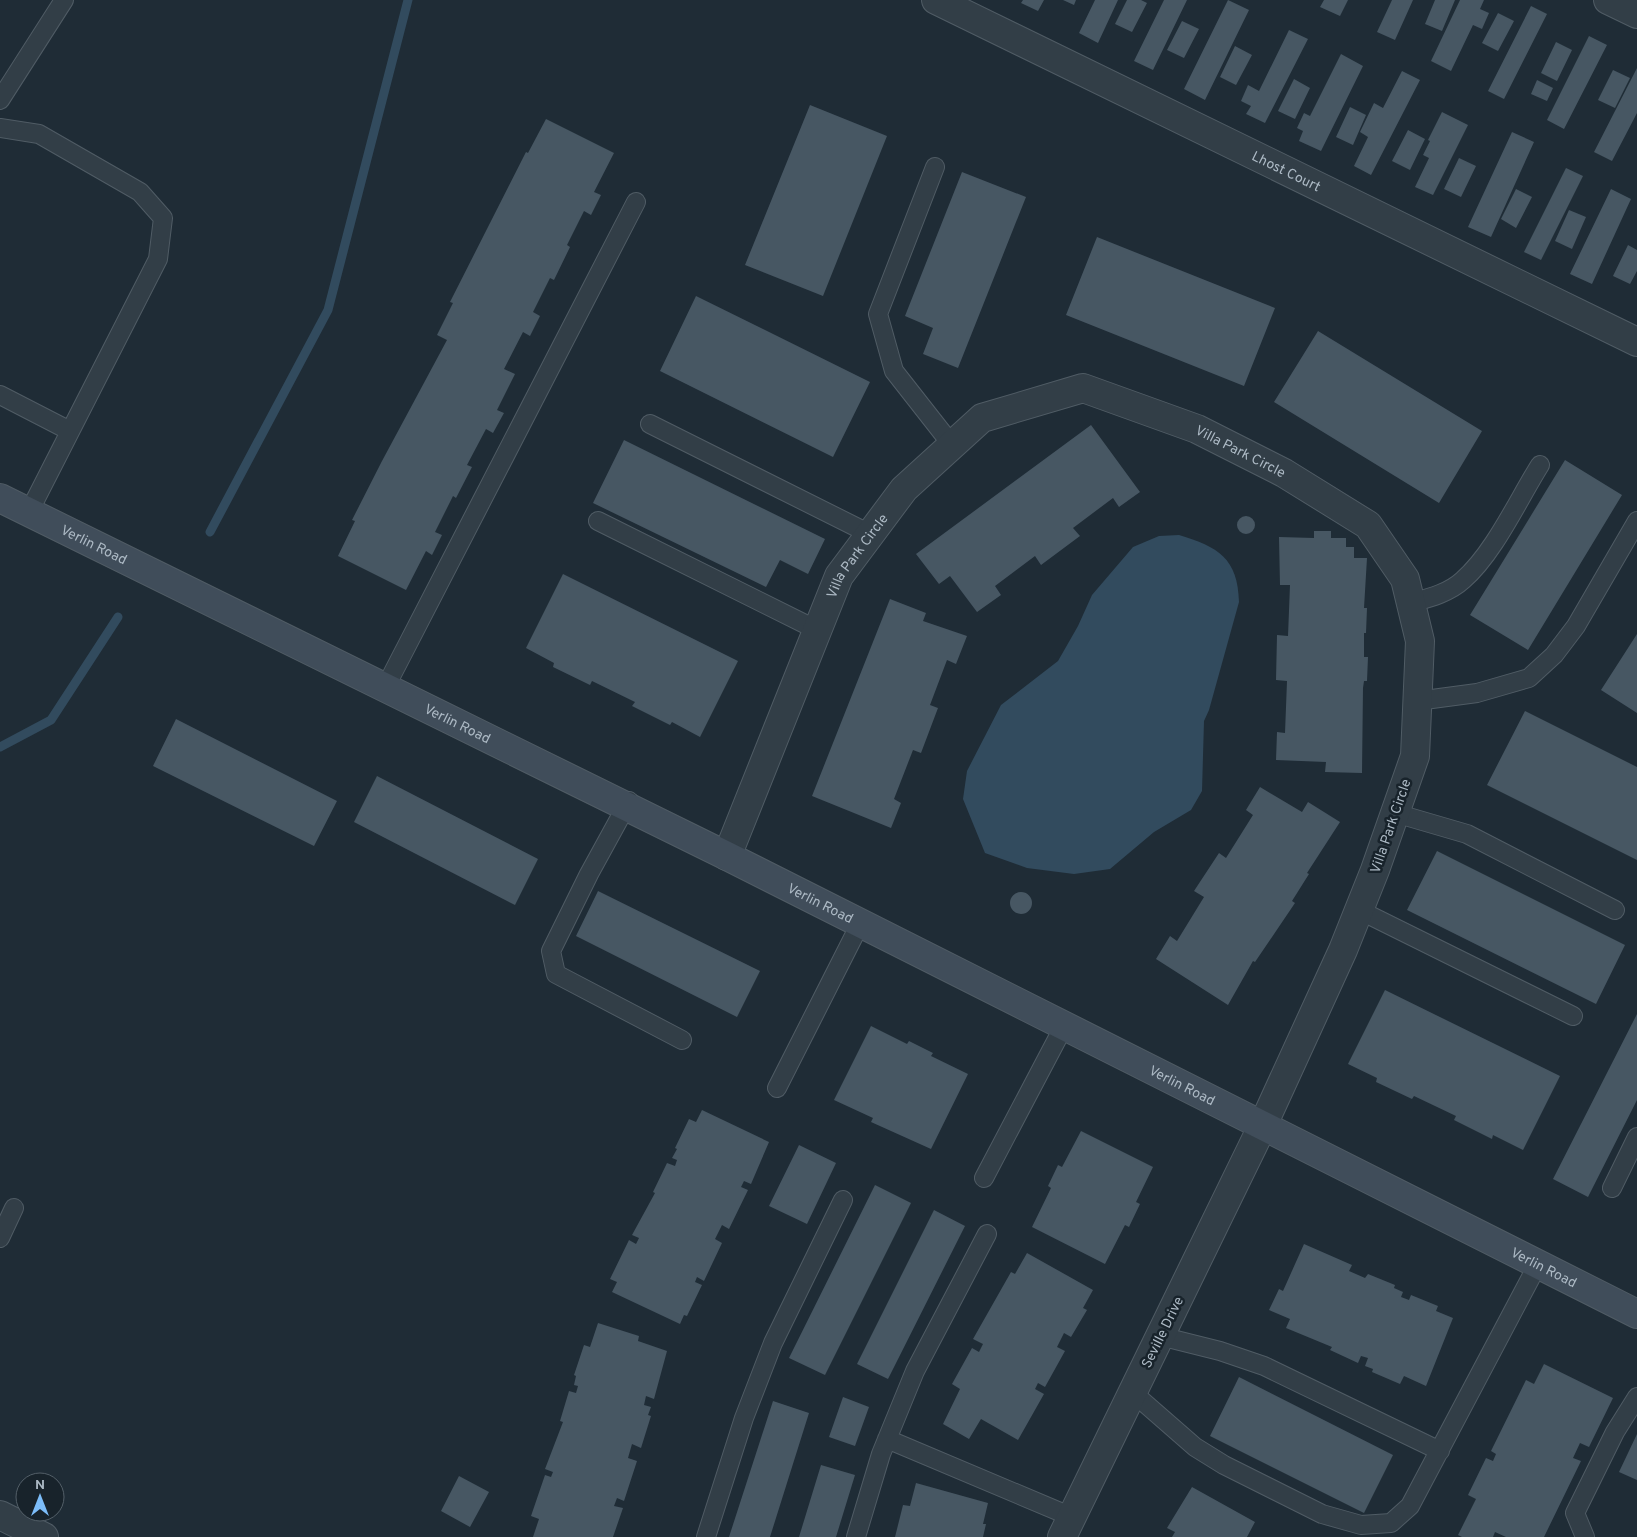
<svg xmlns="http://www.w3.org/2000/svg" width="1637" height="1537" font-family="Overpass,sans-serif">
<rect width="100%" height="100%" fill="#1f2c36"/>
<path fill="#324b5e" d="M1179,535c39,12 59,23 60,67l-30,108 -5,11 -2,70 -11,19 -37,22 -44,37 -36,5 -47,-6 -42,-15 -22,-54 4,-28 34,-66 57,-44 20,-35 14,-31 41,-48 26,-11z"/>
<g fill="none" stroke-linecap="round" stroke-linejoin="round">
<path stroke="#324b5e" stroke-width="9" d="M210,532l118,-222 80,-310
M0,747l51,-27 67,-103"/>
</g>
<path fill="#475763" d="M1023,0h21l-6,11 -17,-8z
M1063,0h13l-2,5z
M1095,0h23l-20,43 -19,-10z
M1127,0h14l6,3 -15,29 -17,-8z
M1164,0h23l-34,70 -19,-9z
M1228,0l21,10 -44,90 -21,-11z
M1324,0h24l-8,16 -20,-9z
M1392,0h21l-18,40 -18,-8z
M1435,0h20l-13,31 -17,-7z
M1460,0h24l-4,9 9,4 -7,16 -9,-4 -22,46 -20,-10z
M1531,6l16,8 -43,85 -16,-8z
M1498,13l16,8 -16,30 -16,-8z
M1182,21l17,8 -15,29 -17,-8z
M1289,30l19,9 -43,84 -19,-9 5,-8 -10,-5 7,-16 11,6z
M1589,36l18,9 -43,84 -17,-9z
M1556,42l16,8 -15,31 -16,-8z
M1235,46l17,9 -16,30 -16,-8z
M1341,54l22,12 -42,85 -22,-10 4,-10 -6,-3 7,-15 6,3z
M1637,68v45l-25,48 -18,-9z
M1613,70l17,8 -15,30 -17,-8z
M1402,71l18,9 -49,95 -17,-9 14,-29 -8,-5 14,-29 9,5z
M1294,79l16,9 -15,31 -17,-8z
M1537,80l16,8 -6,13 -16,-7z
M810,105l77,31 -64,160 -78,-31z
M1350,107l16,8 -13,30 -17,-8z
M1442,112l26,13 -35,70 -18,-8 14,-29 -6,-3 7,-14 -2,-1z
M546,119l68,34 -20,39 7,3 -10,20 -7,-4 -17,34 3,2 -16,33 -4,-2 -17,34 7,4 -10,20 -7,-4 -19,37 11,5 -18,36 7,3 -11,20 -7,-4 -19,36 5,2 -16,31 -3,-2 -18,36 7,3 -10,20 -6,-4 -20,39 -68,-34 17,-35 -3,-1 30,-59 65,-121 -10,-5 16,-32 -3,-1 76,-150 2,1z
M1408,130l17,9 -15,31 -18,-9z
M1512,132l22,10 -43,95 -23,-10z
M1459,158l17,8 -15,31 -17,-8z
M1566,168l17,8 -42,84 -17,-8z
M962,172l64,25 -68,171 -35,-14 10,-26 -28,-12z
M1516,189l16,8 -16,31 -15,-9z
M1611,189l20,10 -39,85 -22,-10z
M1569,210l17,7 -14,32 -17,-8z
M1097,237l178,71 -31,78 -178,-71z
M1628,245l9,5v21l-7,13 -17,-8z
M696,296l174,86 -37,75 -173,-86z
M1318,331l164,100 -43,72 -165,-101z
M1091,425l49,67 -21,15 -6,-9 -40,30 7,8 -39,29 -6,-9 -40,30 6,9 -24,17 -27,-36 -11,8 -23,-30z
M624,440l201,99 -17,35 -28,-14 -14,27 -173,-84z
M1565,460l57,35 -94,155 -58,-35z
M1237 525a9 9 0 1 1 18 0a9 9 0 1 1-18 0Z
M1314,531h17v7h15v9h8v11h13l-3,50h3l-1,25h-2v24h4l-1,24h-3l-1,7 -1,85 -37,-1 1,-10 -50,-2 1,-28 8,1 2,-52 -11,-1 1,-45 11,1 2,-51h-10l-1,-48 35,1z
M563,574l175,87 -38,76 -28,-15 -2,3 -38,-19 3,-4 -43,-21 -2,4 -37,-18 1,-4 -28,-15z
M890,599l36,14 -3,8 44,15 -11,28 -9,-4 -17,45 8,3 -17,45 -8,-3 -19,49 7,4 -10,25 -79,-32z
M1637,634v79l-36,-23z
M1525,711l112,56v93l-150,-75z
M176,719l161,82 -23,45 -161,-80z
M377,776l161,83 -23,46 -161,-83z
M1260,787l42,25 6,-10 32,20 -33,51 2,1 -17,27 3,2 -40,59 -2,-1 -25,44 -72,-46 14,-23 7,5 27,-44 -10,-6 25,-38 7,5 27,-43 -7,-5z
M1437,851l188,94 -29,59 -189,-94z
M598,891l162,80 -23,46 -161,-81z
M1010 903a11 11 0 1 1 22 0a11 11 0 1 1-22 0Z
M1385,990l175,86 -37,74 -30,-15 -1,4 -38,-19 2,-4 -42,-20 -2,3 -36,-17 1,-4 -29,-14z
M1637,1014v86l-49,97 -35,-18z
M871,1026l36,18 2,-3 24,12 -2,3 37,18 -37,75 -60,-27 2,-4 -39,-18z
M702,1110l67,32 -18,42 -7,-3 -3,6 7,3 -19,39 -7,-4 -7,14 7,4 -18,38 -7,-4 -2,5 7,3 -15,31 -3,-1 -4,9 -68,-32 5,-10 -7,-3 19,-39 7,4 3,-6 -7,-3 23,-42 -2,-1 14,-29 8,3 2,-6 -5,-2 5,-9 -2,-1 14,-29 7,3z
M1081,1131l72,36 -17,35 4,2 -11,23 -4,-2 -20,39 -73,-37 19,-39 -3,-2 10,-21 4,2z
M799,1145l37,18 -29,61 -38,-18z
M875,1185l36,18 -86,172 -36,-17z
M934,1210l31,16 -77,153 -31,-15z
M1304,1244l48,21 -3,6 16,7 3,-4 27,11 -1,3 9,4 -2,5 8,3 2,-5 27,11 -2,5 17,7 -27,68 -22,-10 -4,8 -28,-12 1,-3 -8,-3 3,-8 -7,-2 -3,7 -28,-13 2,-3 -46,-19 4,-9 -21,-9 10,-21 4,2z
M1027,1253l66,37 -10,18 4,2 -16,27 -7,-4 -7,14 8,4 -20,36 -7,-4 -3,6 9,5 -26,46 -37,-21 -12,20 -26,-15 17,-35 -8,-5 20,-36 7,4 4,-8 -10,-5 38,-67 4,2z
M598,1323l41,13 -1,5 29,10 -13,48 -8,-3 -2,9 7,2 -3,8 3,1 -10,32 -9,-4 -4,14 9,3 -13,40 -7,-3 -3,8 9,2 -10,29h-80l6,-18 -8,-3 14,-41 6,2 2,-5 -8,-3 18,-47 -3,-1 9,-30 7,2 2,-7 -4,-1 2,-9 -2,-1 10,-30 6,2z
M1544,1364l69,34 -24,49 -9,-4 -7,15 8,3 -37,76h-38l-11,-5 -2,5h-31l-4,-2 18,-36 -8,-4 18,-37 7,3 3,-7 -5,-3 35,-71 8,4z
M1239,1377l154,78 -29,58 -154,-77z
M843,1397l26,10 -14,39 -26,-9z
M773,1401l36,12 -39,124h-41z
M1637,1434v46l-18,-8z
M821,1465l34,10 -19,62h-37z
M459,1476l30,16 -19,35 -29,-16z
M916,1483l72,20 -5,21h3l-3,13h-88l8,-32 7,1z
M1192,1487l63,35 -8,15h-75l3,-5 -8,-4z"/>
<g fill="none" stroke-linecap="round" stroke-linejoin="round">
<g stroke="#505c65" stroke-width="20">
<path id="lane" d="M0,100l64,-100
M0,128l39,6 101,58 23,26 -5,41 -129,253
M935,167l-57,147 16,57 58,74
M0,395l70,36
M650,424l220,110
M598,521l219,109
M1411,603c18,-5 38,-10 52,-23 31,-27 55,-80 77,-115
M385,688l251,-486
M1417,701l60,-8 52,-15 25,-23 22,-29 61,-105
M629,801l-40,73 -38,77 5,23 126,66
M1395,813l72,21 148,76
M1359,910l214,106
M777,1088l83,-164
M984,1178l80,-152
M1612,1188l25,-51
M0,1238l14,-30
M1160,1336l60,15 44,15 176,85
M1132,1392l63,55 29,18 98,49 39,11 30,-2 19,-17 128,-242
M887,1439l185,78
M706,1537l38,-119 29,-75 70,-143
M856,1537l25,-83 34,-83 72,-137
M1585,1537l-10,-24 40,-81 22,-35"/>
</g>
<g stroke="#505c65" stroke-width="30">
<g id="street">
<path id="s1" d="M936,0l701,342"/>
<path d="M1608,0l29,14"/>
<path id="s2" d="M727,856l112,-280 65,-87 78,-71 101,-30 114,41 87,44 84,52 37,54 15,62 -5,115 -40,114 -32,80 -81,177 -200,410"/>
<path d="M0,1515l44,22"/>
</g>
</g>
<g stroke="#505c65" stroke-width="30">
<g id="secondary">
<path id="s3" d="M0,498l727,358 910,458"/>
</g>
</g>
<use href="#lane" stroke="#323e47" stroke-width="18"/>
<use href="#street" stroke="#323e47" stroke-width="28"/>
<use href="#secondary" stroke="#404d5a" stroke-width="28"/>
</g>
<g text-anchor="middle" stroke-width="5" stroke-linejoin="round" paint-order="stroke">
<g font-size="14" fill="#acb9c4" stroke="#18232b">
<text dy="5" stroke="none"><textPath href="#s1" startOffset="390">Lhost Court</textPath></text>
<text dy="5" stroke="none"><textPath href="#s2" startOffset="791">Villa Park Circle</textPath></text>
<text dy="5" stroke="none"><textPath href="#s3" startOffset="105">Verlin Road</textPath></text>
<text dy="5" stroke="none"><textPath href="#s2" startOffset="328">Villa Park Circle</textPath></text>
<text dy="5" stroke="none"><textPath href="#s3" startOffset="510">Verlin Road</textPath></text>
<text transform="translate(1390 826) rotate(-71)" y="5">Villa Park Circle</text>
<text dy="5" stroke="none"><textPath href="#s3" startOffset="915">Verlin Road</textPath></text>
<text dy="5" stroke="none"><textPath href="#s3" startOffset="1320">Verlin Road</textPath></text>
<text dy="5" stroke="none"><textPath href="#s3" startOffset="1725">Verlin Road</textPath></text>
<text transform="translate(1162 1332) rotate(-64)" y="5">Seville Drive</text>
</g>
</g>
<g transform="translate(40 1497)"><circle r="24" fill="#18232b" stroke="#535f68"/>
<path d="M0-4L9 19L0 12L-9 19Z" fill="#7cbdf9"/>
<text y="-8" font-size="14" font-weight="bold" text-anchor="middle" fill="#acb9c4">N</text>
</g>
</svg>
